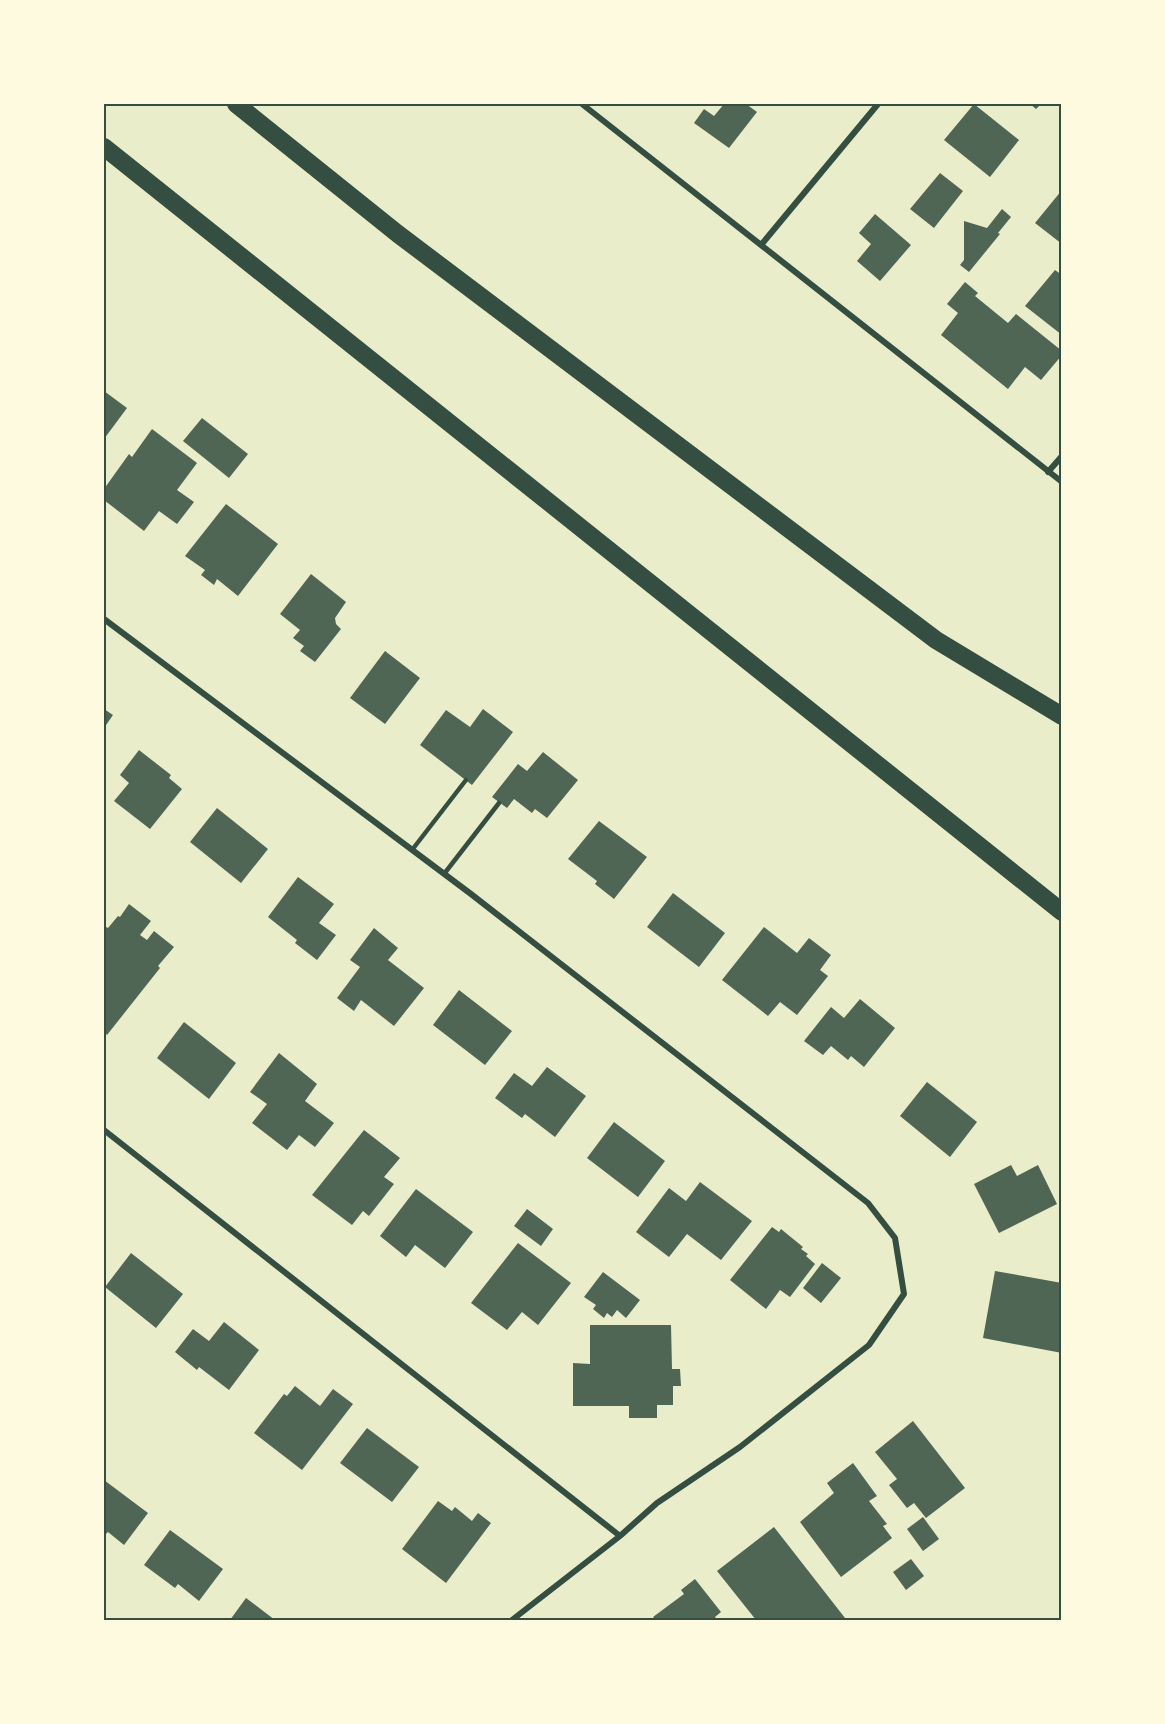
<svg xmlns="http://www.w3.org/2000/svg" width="1165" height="1724" font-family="'Noto Sans',sans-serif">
<rect width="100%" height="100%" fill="#e9edc9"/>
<path fill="#4f6655" d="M724,104h22l11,8 -28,36 -35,-25 10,-14 10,7z
M974,104l45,36 -29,37 -46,-37z
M1030,104h11l-5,5z
M940,173l23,18 -29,37 -24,-19z
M1062,190v54l-27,-21z
M1002,209l9,8 -13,16 2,1 -31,38 -9,-7 4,-5v-39l23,7z
M875,214l36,31 -31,36 -23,-20 14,-17 -12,-11z
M1055,270l7,5v60l-37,-29z
M965,282l13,11 -3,3 33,27 8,-9 46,37v4l-21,25 -16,-13 -17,22 -67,-54 17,-22 -11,-9z
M104,391l23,17 -23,31z
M202,418l46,36 -19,24 -46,-37z
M152,429l45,34 -20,27 17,12 -17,22 -18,-13 -15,20 -40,-31v-11l25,-35 3,3z
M226,504l52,40 -40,52 -21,-17 -3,6 -13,-10 4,-5 -20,-14z
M311,574l35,28 -11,16 1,6 5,5 -26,33 -15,-11 4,-5 -11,-8 7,-8 -20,-16z
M385,651l35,27 -35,46 -35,-26z
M104,709l9,6 -9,13z
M483,709l30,23 -41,53 -52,-40 26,-35 24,17z
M139,750l32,25 -2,3 13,11 -32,40 -36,-28 15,-18 -9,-8z
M543,752l35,28 -31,38 -12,-9 -3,4 -18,-14 -7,9 -15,-11 26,-33 9,7z
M217,808l51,41 -27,34 -51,-41z
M599,821l48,36 -33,42 -19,-15 2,-3 -29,-22z
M298,877l36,27 -15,19 17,12 -19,25 -22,-17 2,-3 -29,-23z
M673,893l52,40 -26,34 -52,-40z
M129,904l22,17 -11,14 7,5 7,-9 20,16 -16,19 2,2 -53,67 -3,-3v-102l2,-3 2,1 10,-12 2,1z
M764,927l33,26 12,-15 22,17 -11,15 8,6 -31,39 -17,-13 -12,14 -46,-36z
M374,928l24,20 -10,12 36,28 -30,38 -33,-26 -7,11 -17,-13 23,-31 -10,-7z
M459,990l53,41 -27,34 -52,-40z
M860,999l35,29 -31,39 -13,-11 -3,4 -17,-14 -8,9 -19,-14 27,-34 13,11z
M184,1022l52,41 -27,36 -52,-41z
M279,1053l38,31 -12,17 29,22 -19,24 -16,-12 -12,15 -35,-27 15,-19 -17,-12z
M547,1067l39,29 -31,41 -30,-23 -3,4 -27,-20 19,-25 18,13z
M927,1082l50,40 -27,35 -50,-41z
M614,1122l51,39 -27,36 -51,-39z
M364,1130l36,28 -16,19 10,7 -25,32 -6,-5 -11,14 -40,-30z
M1011,1165l6,11 21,-11 19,39 -58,29 -25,-49z
M700,1182l52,39 -31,39 -34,-26 -18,23 -33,-25 33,-44 17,13z
M416,1189l57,43 -28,36 -30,-23 -9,12 -26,-21z
M527,1209l26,20 -12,17 -27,-20z
M772,1227l7,5 2,-3 22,18 -2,2 7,5 -2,2 9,8 -25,33 -10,-7 -14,19 -36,-29z
M518,1243l53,40 -33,42 -16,-13 -15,18 -36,-27z
M131,1253l52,41 -27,34 -51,-41z
M822,1263l19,15 -20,25 -18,-15z
M995,1271l67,12v70l-79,-15z
M603,1272l37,28 -14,18 -9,-8 -5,7 -5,-4 -3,5 -11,-9 3,-4 -12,-8z
M224,1322l35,28 -30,40 -30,-23 -2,3 -22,-18 18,-23 16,12z
M590,1325h81l1,44h8l1,17h-8v19h-16v13h-28v-12h-56v-43l17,1z
M295,1386l25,20 13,-17 20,15 -51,66 -48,-37 30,-39 3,2z
M913,1421l52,67 -39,30 -12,-15 -7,5 -18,-23 8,-6 -22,-27z
M367,1428l52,39 -27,35 -52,-39z
M853,1463l24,33 -8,5 18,23 -4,2 9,12 -51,39 -41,-55 34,-29 -7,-10z
M104,1480l44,33 -24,32 -16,-13 -2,2 -2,-2z
M438,1501l14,10 3,-4 17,14 6,-8 13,10 -45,60 -44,-34z
M923,1517l16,22 -16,12 -16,-22z
M774,1527l71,91 -4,2h-85l-39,-49z
M170,1530l53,39 -24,32 -21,-17 -3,4 -31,-23z
M911,1559l13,17 -18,14 -13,-18z
M695,1579l26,33 -6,5 2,3h-61l-3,-3 31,-23 -3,-4z
M246,1598l29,22h-45z"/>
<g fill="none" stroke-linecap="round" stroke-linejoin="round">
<path stroke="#344e41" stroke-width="4.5" d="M412,850l54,-70
M444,874l55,-71"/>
<path stroke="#344e41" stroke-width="6" d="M582,104l480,378
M761,245l117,-141
M1048,472l14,-16
M104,619l367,275 397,309 27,35 9,56 -35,51 -129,102 -83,56 -37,33 -108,84
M104,1130l516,406"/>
<path stroke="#344e41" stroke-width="18" d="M236,104l162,130 538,406 126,76
M104,147l958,765"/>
</g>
<rect width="1165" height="1724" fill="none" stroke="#fefae0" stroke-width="210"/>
<rect x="105" y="105" width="955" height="1514" fill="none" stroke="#344e41" stroke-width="2"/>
</svg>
